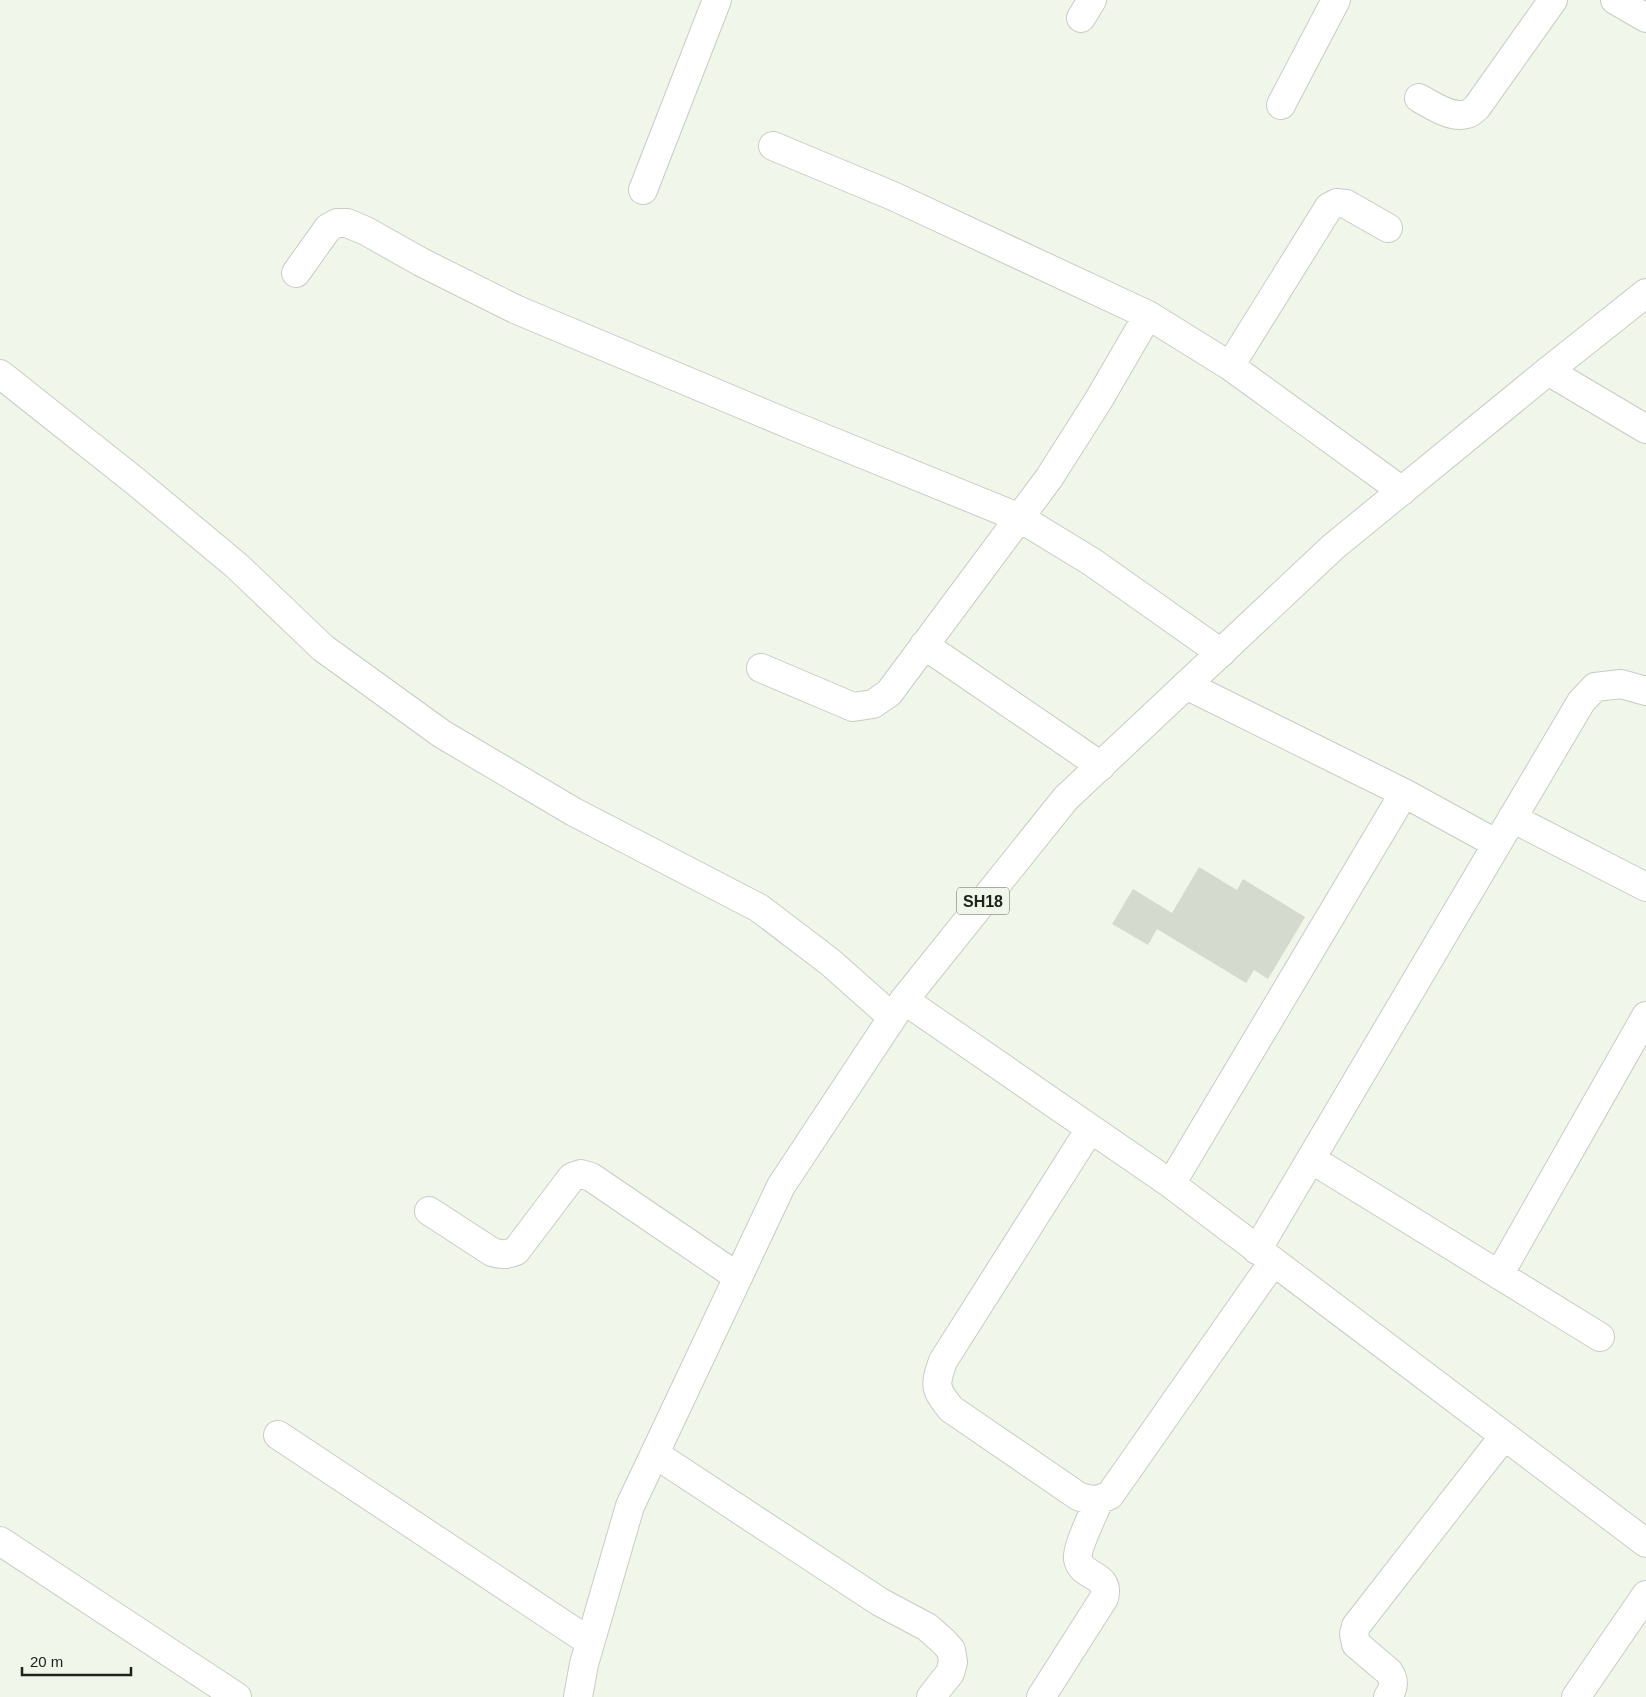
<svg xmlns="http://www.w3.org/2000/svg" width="1646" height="1697" font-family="Arial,sans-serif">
<rect width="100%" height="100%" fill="#f1f6eb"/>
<path fill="#d5dacf" d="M1199,867l38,23 6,-11 62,38 -37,62 -14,-9 -8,13 -89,-54 -9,16 -36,-21 21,-35 39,24z"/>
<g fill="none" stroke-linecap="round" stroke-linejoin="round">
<g stroke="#c7cdc2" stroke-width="30">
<path id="street" d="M1615,0l31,18
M1081,18l11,-18
M1419,98c13,7 32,21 48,16 4,-1 7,-4 10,-7l76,-107
M1281,105l55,-105
M773,146l120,50 255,119 82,51 172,125
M643,190l74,-190
M296,273l32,-45 9,-5h10l19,8 55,31 94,47 274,115 231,94 72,44 129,91
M1230,366l99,-159 8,-4 9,1 42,24
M1548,371l98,58
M0,374l135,107 102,85 86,82 119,86 132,78 185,96 71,54 62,55
M924,645l177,121
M761,668l92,39 20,-3 16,-11 160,-215 49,-77 50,-86
M1186,685l218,108 93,51
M1512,818l134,69
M904,1000l267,184 475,359
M1090,1129l-147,232c-9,25 -8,28 8,48l127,87c12,5 20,5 32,-1l163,-233
M1311,1159l289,178
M1171,1184l233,-391
M429,1211l63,41c9,3 15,3 24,-1l56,-74 9,-3 10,3 147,100
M1257,1250l324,-548 14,-15 26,-3 25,7
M1499,1275l147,-259
M278,1435l312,207
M655,1454l225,148 47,25 17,15 7,8 2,12 -3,11 -19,24
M0,1541l237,156
M1041,1697l63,-99c7,-25 -23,-20 -26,-39 -2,-11 16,-46 21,-59
M1388,1697c6,-9 7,-16 1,-25l-33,-28 -2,-10 2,-8 148,-190
M1576,1697l70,-102"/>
</g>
<g stroke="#c7cdc2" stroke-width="30">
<path id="primary" d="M578,1697l6,-33 46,-158 151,-320 123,-186 162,-202 267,-251 215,-176 98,-78"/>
</g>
<use href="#street" stroke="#fff" stroke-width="28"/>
<use href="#primary" stroke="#fff" stroke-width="28"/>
</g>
<g text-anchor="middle" stroke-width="5" stroke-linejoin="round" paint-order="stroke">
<rect fill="#f1f6eb" stroke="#5f625c" stroke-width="1" x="957" y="887.5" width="52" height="27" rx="4"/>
<g font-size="16" font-weight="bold" fill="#20221e">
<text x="983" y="907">SH18</text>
</g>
</g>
<path d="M22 1667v8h109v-8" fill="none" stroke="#20221e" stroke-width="2.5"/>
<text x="30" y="1667" font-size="15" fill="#20221e" stroke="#f1f6eb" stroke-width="4" paint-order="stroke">20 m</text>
</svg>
